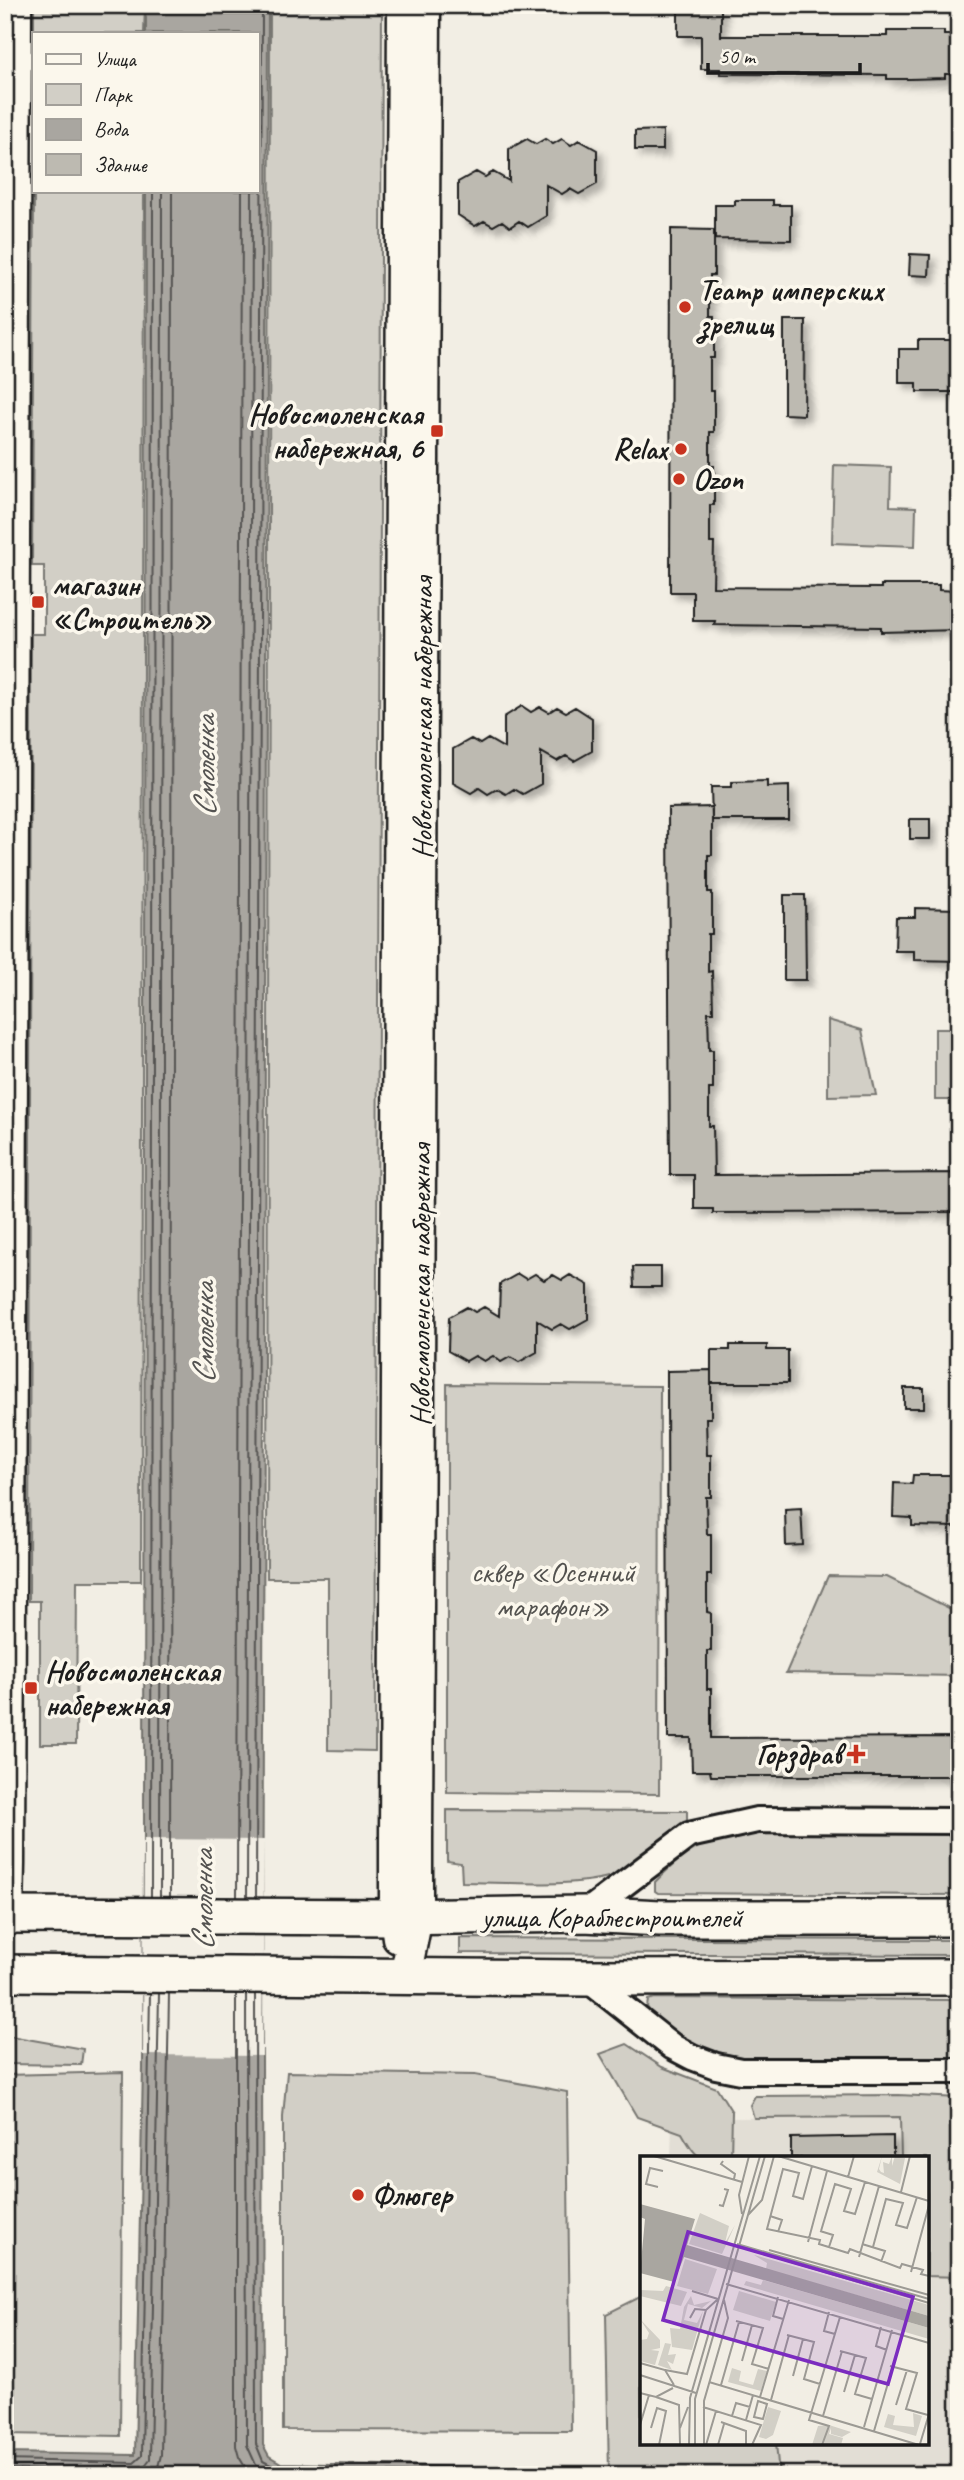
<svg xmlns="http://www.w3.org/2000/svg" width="964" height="2480" font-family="Caveat,sans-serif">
<defs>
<filter id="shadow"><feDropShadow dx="6" dy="6" stdDeviation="3.5" flood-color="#0004"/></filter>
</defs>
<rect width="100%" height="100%" fill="#f2eee4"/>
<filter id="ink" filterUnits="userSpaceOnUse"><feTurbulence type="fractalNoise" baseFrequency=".0143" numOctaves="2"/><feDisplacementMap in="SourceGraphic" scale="14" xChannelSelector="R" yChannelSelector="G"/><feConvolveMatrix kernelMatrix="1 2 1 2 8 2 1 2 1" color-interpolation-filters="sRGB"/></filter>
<g filter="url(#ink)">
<path fill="#e2ded5" d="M959,2115v360h-290v-32h258v-285h-256l1,-39z"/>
<path fill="#d2cfc6" stroke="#777671" stroke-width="2" d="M34,5h111l-1,28h-110z
M270,5h112l-7,1746 -47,-1v-172h-61z
M34,191h110l-3,1390h-64l-1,163h-36v-143h-11l2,-967h13v-68h-12z
M834,465l57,2 -1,39 26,1 -1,39 -83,-3z
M828,1020l34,10 14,65 -48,1z
M935,1029h24v71h-24z
M447,1384l213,2 -1,408 -212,-2z
M828,1576l59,1 72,36v63l-173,-3z
M447,1810l240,1v14c-18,12 -49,40 -67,48 -38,16 -115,9 -158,9l-1,-19 -14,-2z
M758,1833l201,1v61l-301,-2 -3,-2v-9c36,-36 52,-44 103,-49z
M460,1938l499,2v15l-499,-2z
M655,1998l304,2v59l-218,-2c-29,-5 -51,-12 -75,-31 -7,-6 -14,-11 -19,-19l1,-7z
M5,2035l78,14 -2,16 -76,-1z
M627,2044l35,23 55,21 15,24 -1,46c-33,0 -32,5 -49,-25l-45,-16 -37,-63z
M123,2072l-3,364 -115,-2v-359z
M287,2072l188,3 92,17 4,339 -288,-1v-313z
M899,2095l60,3v179l-32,-1v-118h-26l-1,-41 -146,1 -4,-13 5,-9z
M640,2297l2,146h134l3,32h-170l-3,-161z"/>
<path fill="#a9a6a0" stroke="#716f6b" stroke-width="2" d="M146,5h122l-6,2051 1,389 6,11 12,7 249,5 15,7h-540v-22l130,2 8,-388 1,-228 2,-1648h111v-158h-111z"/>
<path fill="#f2eee4" d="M144,1839l120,1 -2,216 -119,-1z"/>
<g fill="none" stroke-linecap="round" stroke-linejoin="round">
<path stroke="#545351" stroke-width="2" d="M151,1896l2,-1705
M160,1897l2,-1706
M170,1897l2,-1706
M237,1897l5,-1706
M247,1897l5,-1706
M256,1897l6,-1892
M236,1994v452l3,11 11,18
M246,1994l1,451 9,20 14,10
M255,1994l1,450 7,17 17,9 237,5
M5,2460l129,3 8,-7 8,-463
M5,2469l129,3 9,-4 7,-9 9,-465
M152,2475l6,-8 3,-12 8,-461"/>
</g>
<path fill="#bdbab1" stroke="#1c1c1c" stroke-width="2" filter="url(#shadow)" d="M678,5h43v31h166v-5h57v4h15v39h-14v4l-35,1h-23v-4l-167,-1v-5h-19v-33h-23z
M663,130v20h-28v-19z
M527,139l9,5 9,-5 8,5 9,-5 9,6 8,-5 18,10v34l-18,10 -9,-5 -8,5 -16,-9v31l-18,11 -9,-6 -9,6 -8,-6 -9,5 -9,-5 -9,5 -17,-11v-33l18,-10 9,5 8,-5 16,9v-32z
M735,200h38v5h18v35l-76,-1v-34h20z
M671,229l43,1v45h-4v41h4v42h-4v33h4v41h-4v34h4v39h-4v38h4l-1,44 168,1v-3h58v5l20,1v39l-78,2v-5l-167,-2 1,-4h-22v-29h-23z
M910,254l20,1 -1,21 -20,-1z
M784,320h21l-1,95 -20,-1z
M918,340h41v52h-42v-9h-18v-34h19z
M522,706l9,6 9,-5 9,5 8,-5 9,5 9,-5 17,11v33l-18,10 -8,-5 -9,5 -16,-9v32l-18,10 -9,-5 -8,5 -9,-5 -9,5 -9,-6 -8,5 -18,-10v-34l18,-10 9,5 8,-5 16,9v-31z
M767,781v6l22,-1v34h-77l-1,-33h20v-5z
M712,807v48h-4v37h4v42h-4v38l4,-1 1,41h-5l1,38h4v39h-4v37h4l1,49 245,-2v39l-246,1v-4h-19v-34h-24l-2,-367z
M910,819h20v20h-20z
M784,895h21l1,85h-22z
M915,908l44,1v52l-45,-1v-9h-19l1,-34h19z
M633,1267h28v20h-27z
M518,1274l8,5 9,-5 9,6 9,-5 9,5 8,-5 18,10v34l-18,10 -9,-5 -9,5 -15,-9v32l-18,10 -9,-5 -9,5 -8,-6 -9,5 -9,-5 -9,5 -18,-10 1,-34 18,-10 8,5 9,-5 15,9 1,-32z
M730,1345h37v5h21v33h-77v-33h19z
M711,1370v48h-5l1,37h4v42h-5l1,37h4v41h-4v37l4,1v38h-4v38h4v49l248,-1v39h-248l-1,-5h-18l-1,-33h-23l-1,-367z
M904,1388h20v20h-20z
M913,1475h46v52l-47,-1v-8l-19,-1 1,-34 18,1z
M801,1508l2,37 -17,1 -1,-37z
M893,2136v22h-102v-20z"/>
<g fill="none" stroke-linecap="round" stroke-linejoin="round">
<g stroke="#1c1c1c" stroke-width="30">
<path id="minor" d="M584,1914l105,-79 68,-15 202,1
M586,1978l87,69 19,10 24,9 25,5h218"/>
</g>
<g stroke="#1c1c1c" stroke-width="35">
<path id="tertiary" d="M5,1922l3,-7 1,-51 7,-1859
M398,1938l-3,-21v-76l8,-1836
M405,1977l12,-60v-76l8,-1836"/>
</g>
<g stroke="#1c1c1c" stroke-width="40">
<path id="secondary" d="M5,1915l390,2 189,-3 76,4h299
M5,1973l581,5 373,-1"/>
</g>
<use href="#minor" stroke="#fbf7ec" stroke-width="24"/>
<use href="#tertiary" stroke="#fbf7ec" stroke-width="30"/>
<use href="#secondary" stroke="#fbf7ec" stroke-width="35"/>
</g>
</g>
<g fill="#c8321e" stroke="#fbf7ec" stroke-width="2.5">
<circle cx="685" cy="307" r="7"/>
<rect x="430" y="424" width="14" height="14" rx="3.5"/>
<circle cx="681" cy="449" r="7"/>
<circle cx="679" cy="479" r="7"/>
<rect x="31" y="595" width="14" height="14" rx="3.5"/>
<rect x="24" y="1681" width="14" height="14" rx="3.5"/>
<path d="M852.5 1743.5h7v7h7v7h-7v7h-7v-7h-7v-7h7z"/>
<circle cx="358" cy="2195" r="7"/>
</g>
<g text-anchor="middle" stroke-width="7" stroke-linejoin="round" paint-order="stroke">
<g font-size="30" font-weight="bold" fill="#1c1c1c" stroke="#fbf7ec" text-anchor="start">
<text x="699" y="300">Театр имперских<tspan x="699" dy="34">зрелищ</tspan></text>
<text x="423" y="424" text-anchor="end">Новосмоленская<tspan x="423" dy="34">набережная, 6</tspan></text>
<text x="667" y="459" text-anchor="end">Relax</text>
<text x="693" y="489">Ozon</text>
<text x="52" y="595">магазин<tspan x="52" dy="34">«Строитель»</tspan></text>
<text x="45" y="1681">Новосмоленская<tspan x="45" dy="34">набережная</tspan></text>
<text x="842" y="1764" text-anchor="end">Горздрав</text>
<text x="372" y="2205">Флюгер</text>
</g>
<g font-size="30" fill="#1c1c1c" stroke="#fbf7ec">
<text transform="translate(422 718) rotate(-90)" y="10">Новосмоленская набережная</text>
<text transform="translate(420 1285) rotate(-90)" y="10">Новосмоленская набережная</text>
<text x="612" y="1927">улица Кораблестроителей</text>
</g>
<g font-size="30" fill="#53524f" stroke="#fbf7ec">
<text x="553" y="1582">сквер «Осенний<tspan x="553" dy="34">марафон»</tspan></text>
</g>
<g font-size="32" font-style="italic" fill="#545351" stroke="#fbf7ec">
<text transform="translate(204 766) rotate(-90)" y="11">Смоленка</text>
<text transform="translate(203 1333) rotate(-90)" y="11">Смоленка</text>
<text transform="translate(202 1900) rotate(-90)" y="11">Смоленка</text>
</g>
</g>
<g transform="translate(640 2156)">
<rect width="289" height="289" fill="#f2eee4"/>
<path d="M242,0l-3,13 2,3 3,1 -1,-11 6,2 3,-8v10l3,-10 10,2 -5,26 -23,-12zM60,57l29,13 -4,17 10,-18 -13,29 -33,-10zM114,99l175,50v11l-163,-47 1,-6zM45,103l32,10 -9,25 -31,-8zM123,124l166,48v11l-185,-54 2,-4 15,4zM26,130l21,6 -6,14 -41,-10v-6l23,1zM99,135l37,11 -6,19 -37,-11zM51,140l3,9 17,-4 -9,7 -14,-4 -4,16 13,3 6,-12 -11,39 -20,-3 -2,-19 10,1 4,-22zM0,163l20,21v8l-9,2 8,1 -4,14 -15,-4v-21l7,-1 2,-6zM25,187l6,1 -3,11 8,-1 -3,10 -6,-3 5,9 -14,-5zM92,212l9,3 -2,10 14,4 5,-16 9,2 -6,20 -33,-9zM128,251l13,4 -8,24 -7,4 -7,-2zM273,257l9,3 -6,20 -32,-9 4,-13 7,2 -2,9 21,2zM189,269l22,7 -9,5 -11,-3v-6l-2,6 14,4 -2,7h-29l6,-19z" fill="#d2cfc6"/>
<path d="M0,48l55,15 -8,26 242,71v12l-245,-71 -10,25 -34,-9 5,-54 -5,-2z" fill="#a9a6a0"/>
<path fill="none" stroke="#9c9a94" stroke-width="2" d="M14,0l88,26M138,0l151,45M83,5l-2,3 14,10 -1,5M172,10l-9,33 -10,-3 6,-23 -16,-4 -16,60 53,11 -1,4 29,9 2,-4 50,19 2,-4 21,6 -2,4 8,2M208,21l6,-21M18,31l-12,-3 4,-16 13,3M261,36l9,-36M79,49l4,1 5,-16 -4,-1M102,58l-3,-19 10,-39M108,59l14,-15 12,-44M130,60l12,4 -4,12M180,75l13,4 -4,12M181,75l14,-47 16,5 -7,22 11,3 10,-32M168,86l19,-71M97,88l192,55M222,88l23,7 -4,11M97,90l192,57M233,91l13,-48 17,4 -7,22 11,3 10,-31M129,94l160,45M219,101l20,-71M271,116l18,-67M86,128l203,59M52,135l26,8M138,141l-5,19 10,3M189,156l-5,19 11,3M50,162l5,-9 11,1M96,165l27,7 -11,36 17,5M241,171l-5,19 11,4M147,179l27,7 -10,37 16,5M200,195l26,7 -11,36 17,5M102,205l10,-36M0,207l25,7 9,15M250,210l27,7 -11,36 22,6M25,214l22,4 19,-64 12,-11M0,219l56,18M153,220l10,-37M69,226l210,63M81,229l18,-63M204,236l11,-37M0,237l16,4 17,-9M16,241l23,8 1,40M120,241l29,-97M131,244l18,-65M118,245l9,3 -4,15 -9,-2zM256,249l11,-35M63,251l58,18 -9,20M92,260l4,-13 14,4M183,260l19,-65M106,264l7,-25M81,266l25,9v14M0,269l9,-30M224,271l28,-97M11,272l6,-20 9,3 -7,34M40,272l8,-21M234,275l19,-65M280,288l9,-30M49,289l1,-47 70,-242M55,289v-46l70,-243M64,289v-44l24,-83 -4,-18M66,289l10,-34M78,289l6,-21M182,289l7,-19 -20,-6 31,-103"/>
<path fill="#7b2cbf" fill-opacity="0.15" stroke="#7b2cbf" stroke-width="3.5" d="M48,76l225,65 -25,87 -225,-64z"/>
<rect width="289" height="289" fill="none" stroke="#1c1c1c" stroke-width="3.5"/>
</g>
<rect width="964" height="2480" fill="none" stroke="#fbf7ec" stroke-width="28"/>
<rect x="14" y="14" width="936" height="2452" fill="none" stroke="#1c1c1c" stroke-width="2.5" filter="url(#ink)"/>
<rect x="32" y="32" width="228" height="161" fill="#fbf7ec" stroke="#a29f99" stroke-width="2"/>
<rect x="46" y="54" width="35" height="10" fill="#fbf7ec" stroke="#a29f99" stroke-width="2"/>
<text x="94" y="66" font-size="21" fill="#1c1c1c">Улица</text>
<rect x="46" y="84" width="35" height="21" fill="#d2cfc6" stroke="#a29f99" stroke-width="2"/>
<text x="94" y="102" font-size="21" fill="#1c1c1c">Парк</text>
<rect x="46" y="119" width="35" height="21" fill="#a9a6a0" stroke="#a29f99" stroke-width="2"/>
<text x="94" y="136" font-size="21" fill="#1c1c1c">Вода</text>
<rect x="46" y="154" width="35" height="21" fill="#bdbab1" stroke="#a29f99" stroke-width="2"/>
<text x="94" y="172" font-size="21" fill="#1c1c1c">Здание</text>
<path d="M708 63v10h152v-10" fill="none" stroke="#1c1c1c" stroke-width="3.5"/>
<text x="719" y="63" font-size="21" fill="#1c1c1c" stroke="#fbf7ec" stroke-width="5" paint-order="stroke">50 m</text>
</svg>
